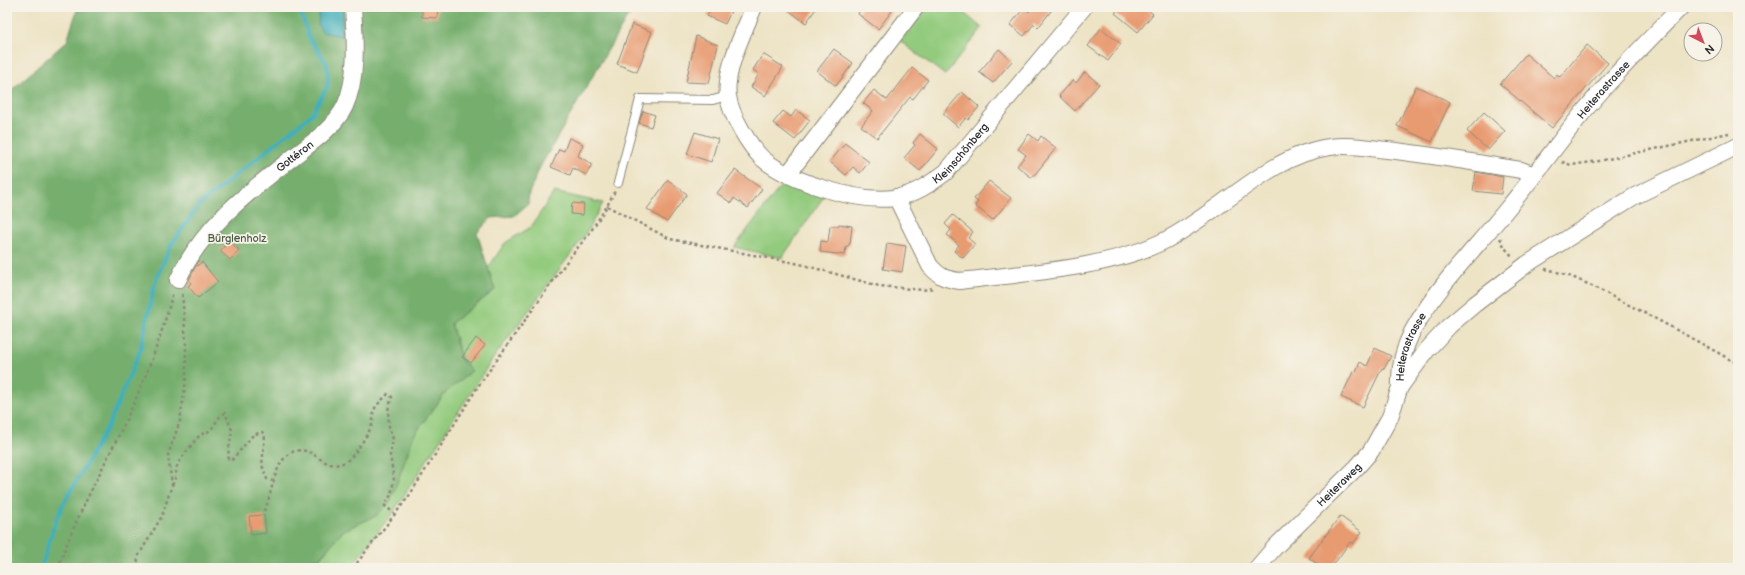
<svg xmlns="http://www.w3.org/2000/svg" width="1745" height="575" font-family="'Balsamiq Sans',sans-serif">
<rect width="100%" height="100%" fill="#f7f3e8"/>
<filter id="ink" filterUnits="userSpaceOnUse"><feTurbulence type="fractalNoise" baseFrequency=".025" numOctaves="2"/><feDisplacementMap in="SourceGraphic" scale="8" xChannelSelector="R" yChannelSelector="G"/><feConvolveMatrix kernelMatrix="1 2 1 2 8 2 1 2 1" color-interpolation-filters="sRGB"/></filter>
<filter id="wash" filterUnits="userSpaceOnUse"><feTurbulence type="fractalNoise" baseFrequency=".012" numOctaves="4" result="noise"/><feDisplacementMap in="SourceGraphic" scale="16" xChannelSelector="R" yChannelSelector="G"/><feGaussianBlur stdDeviation="0.9" result="paint"/><feColorMatrix in="noise" values="0 0 0 0 0 0 0 0 0 0 0 0 0 0 0 0 0 1.4 0 .05"/><feComposite in="paint" operator="in"/></filter>
<g filter="url(#wash)">
<rect width="100%" height="100%" fill="#ede3c5"/>
<path fill="#93cb7e" stroke="#5f7b54" d="M925,7h32l25,21 -37,47 -45,-34z
M784,182l40,14 -42,62 -48,-11z
M554,192l49,11 -18,32 -93,125 -100,154 -42,54h-39l33,-38 31,-14 15,-14 24,-67 31,-42 26,-22 -10,-12 -10,-36 44,-33 -7,-22 17,-25 26,-16z"/>
<path fill="#76af6d" stroke="#506d4c" d="M78,7h561l-13,12 -86,148 -11,26 -1,11 -14,12 -23,2 -14,15 18,57 -44,33 10,36 11,12 -27,22 -31,42 -24,67 -14,14 -32,14 -33,38h-304v-474l60,-53z"/>
<path fill="#3fafbb" stroke="#356d73" d="M320,7h23l-2,29 -19,-4 -4,-8z"/>
<g fill="none" stroke-linecap="round" stroke-linejoin="round">
<path stroke="#3fafbb" stroke-width="4" d="M41,568l15,-48 9,-19 44,-77 31,-73 15,-68 15,-36 29,-42 112,-90 17,-30 -1,-21 -18,-26 -10,-31"/>
</g>
<g id="blocks">
<path fill="#e89a6f" d="M422,7h16l-1,11 -15,-1z
M711,7h22l-8,17 -18,-8z
M784,7h33l-11,16z
M862,7h24l6,4 -14,18 -20,-15z
M1033,7h21l-16,21 -4,-4 -10,12 -14,-11 14,-17 5,4z
M1120,7h24l9,7 -15,18 -23,-19z
M632,24l20,8 -15,40 -20,-8z
M1101,28l20,16 -13,17 -20,-15z
M696,36l22,9 -9,38 -23,-1z
M1587,45l21,18 -56,65 -52,-44 26,-30 28,24 3,-4 3,3z
M834,49l19,14 -17,23 -19,-15z
M999,49l13,12 -19,22 -14,-11z
M763,54l20,13 -18,29 -14,-9 8,-13 -6,-4z
M912,68l16,12 -15,19 -3,-2 -33,41 -16,-12 12,-15 -10,-8 11,-13 13,10z
M1085,72l14,12 -24,27 -16,-15 14,-16 3,3z
M1416,86l34,16 -18,40 -35,-16z
M962,92l17,15 -11,13 -2,-2 -8,9 -15,-13z
M796,110l14,10 -15,20 -22,-17 10,-12 8,6z
M643,111l12,4 -4,12 -12,-4z
M1484,112l21,19 -17,19 -21,-19z
M695,132l23,7 -7,23 -24,-8z
M920,134l18,15 -18,22 -16,-13 11,-13 -2,-2z
M1029,134l9,7 3,-5 15,12 -24,30 -15,-12 9,-11 -8,-6z
M569,138l14,6 -5,12 14,8 -6,11 -13,-7 -3,7 -19,-8 8,-18 5,2z
M845,143l24,19 -9,11 -7,-6 -7,8 -16,-13z
M735,170l27,19 -14,19 -14,-10 -3,5 -14,-10z
M1476,172l27,5 -2,17 -28,-3z
M668,180l19,14 -20,28 -20,-13z
M989,181l22,17 -18,22 -18,-14 3,-4 -4,-3z
M572,203l12,1 -1,11 -12,-1z
M953,215l20,17 -5,6 7,6 -12,14 -9,-7 5,-6 -12,-10 4,-5 -6,-6z
M839,224l13,2 -2,18 -4,3 -1,8 -25,-3 1,-11 7,1 2,-16h8z
M229,241l10,9 -9,10 -10,-9z
M887,243l19,3 -4,26 -19,-3z
M202,262l16,20 -20,16 -10,-12 3,-3 -2,-3 6,-13z
M476,338l9,7 -14,18 -9,-6z
M1375,348l16,8 -7,13 -2,-1 -19,39 -22,-10 13,-27 2,1 4,-9 7,4z
M264,515l2,18 -15,2 -2,-19z
M1340,516l22,16 -9,12 -3,-2 -19,26h-8l-14,-10z"/>
</g>
</g>
<g filter="url(#ink)">
<use href="#blocks" fill-opacity="0" stroke="#8c8778" stroke-width="1"/>
<g fill="none" stroke-linecap="round" stroke-linejoin="round">
<g stroke="#8c8778" stroke-width="10">
<path id="lane" d="M618,183l22,-84 73,1 14,-4"/>
</g>
<g stroke="#8c8778" stroke-width="18">
<g id="street">
<path id="s1" d="M754,7c-10,24 -30,64 -26,89 2,18 22,51 35,63 28,23 95,44 131,39 20,-3 36,-14 52,-26l138,-165"/>
<path d="M788,174l128,-167"/>
<path d="M896,197l34,69c10,11 15,13 30,15 64,-8 149,-12 206,-41 53,-27 105,-86 164,-93 19,-3 38,1 57,3 45,5 90,13 134,20l13,5"/>
<path id="s2" d="M178,280c22,-50 68,-86 110,-119 19,-15 46,-32 57,-55 13,-29 10,-67 8,-99"/>
<path id="s3" d="M1400,387c-1,-21 3,-37 12,-55 25,-46 63,-83 95,-123 24,-29 46,-59 69,-88 32,-40 69,-77 105,-114"/>
<path id="s4" d="M1257,568l18,-21 82,-80 14,-16 19,-34 10,-30 27,-37 22,-24 26,-22 52,-40 106,-67 105,-51"/>
</g>
</g>
<path stroke="#8c8778" stroke-width="2.5" stroke-dasharray="3 3" stroke-linecap="butt" d="M1562,162l9,3 28,-4 130,-28
M607,206l63,33 130,25 79,22 44,4 10,-2
M1500,238l5,10 8,9
M1545,269c26,5 51,19 74,31 40,20 80,42 119,64
M172,485c6,-9 2,-15 7,-23 2,-4 18,-24 21,-27 4,-2 8,-2 11,-6 5,-5 8,-14 14,-16l7,17 -4,25 1,5h3l21,-25 9,-3 3,3 -3,30 5,14 5,2
M264,511c9,-16 9,-53 31,-60 21,-6 30,25 53,9 6,-4 21,-27 24,-35 2,-4 0,-10 2,-15 3,-6 9,-11 14,-16l4,3 -4,13 1,17 4,12 -3,16 4,25 -3,15 -7,10 11,9
M58,568c18,-53 46,-101 70,-152 18,-38 35,-84 45,-124
M136,568l3,-13 23,-39 10,-31 -4,-30 12,-34 6,-42v-36l-4,-51
M353,568l56,-72 70,-111 91,-128 19,-23 18,-28 8,-15"/>
<use href="#lane" stroke="#fff" stroke-width="8"/>
<use href="#street" stroke="#fff" stroke-width="16"/>
</g>
</g>
<g text-anchor="middle" stroke-width="3.5" stroke-linejoin="round" paint-order="stroke">
<g font-size="11" fill="#2b2b2b" stroke="#f7f3e8">
<text dy="4" stroke="none"><textPath href="#s3" startOffset="366">Heiterastrasse</textPath></text>
<text dy="4" stroke="none"><textPath href="#s1" startOffset="388">Kleinschönberg</textPath></text>
<text dy="4" stroke="none"><textPath href="#s2" startOffset="172">Gottéron</textPath></text>
<text dy="4" stroke="none"><textPath href="#s3" startOffset="42">Heiterastrasse</textPath></text>
<text dy="4" stroke="none"><textPath href="#s4" startOffset="117">Heiteraweg</textPath></text>
</g>
<g font-size="11" fill="#4a5b44" stroke="#f7f3e8">
<text x="237" y="242">Bürglenholz</text>
</g>
</g>
<rect width="1745" height="575" fill="none" stroke="#f7f3e8" stroke-width="24"/>
<g transform="translate(1703 42) rotate(138)"><circle r="19" fill="#f7f3e8" stroke="#a5a39c"/>
<path d="M0-3L7 15L0 10L-7 15Z" fill="#d1495b"/>
<text y="-6" font-size="11" font-weight="bold" text-anchor="middle" fill="#2b2b2b">N</text>
</g>
</svg>
